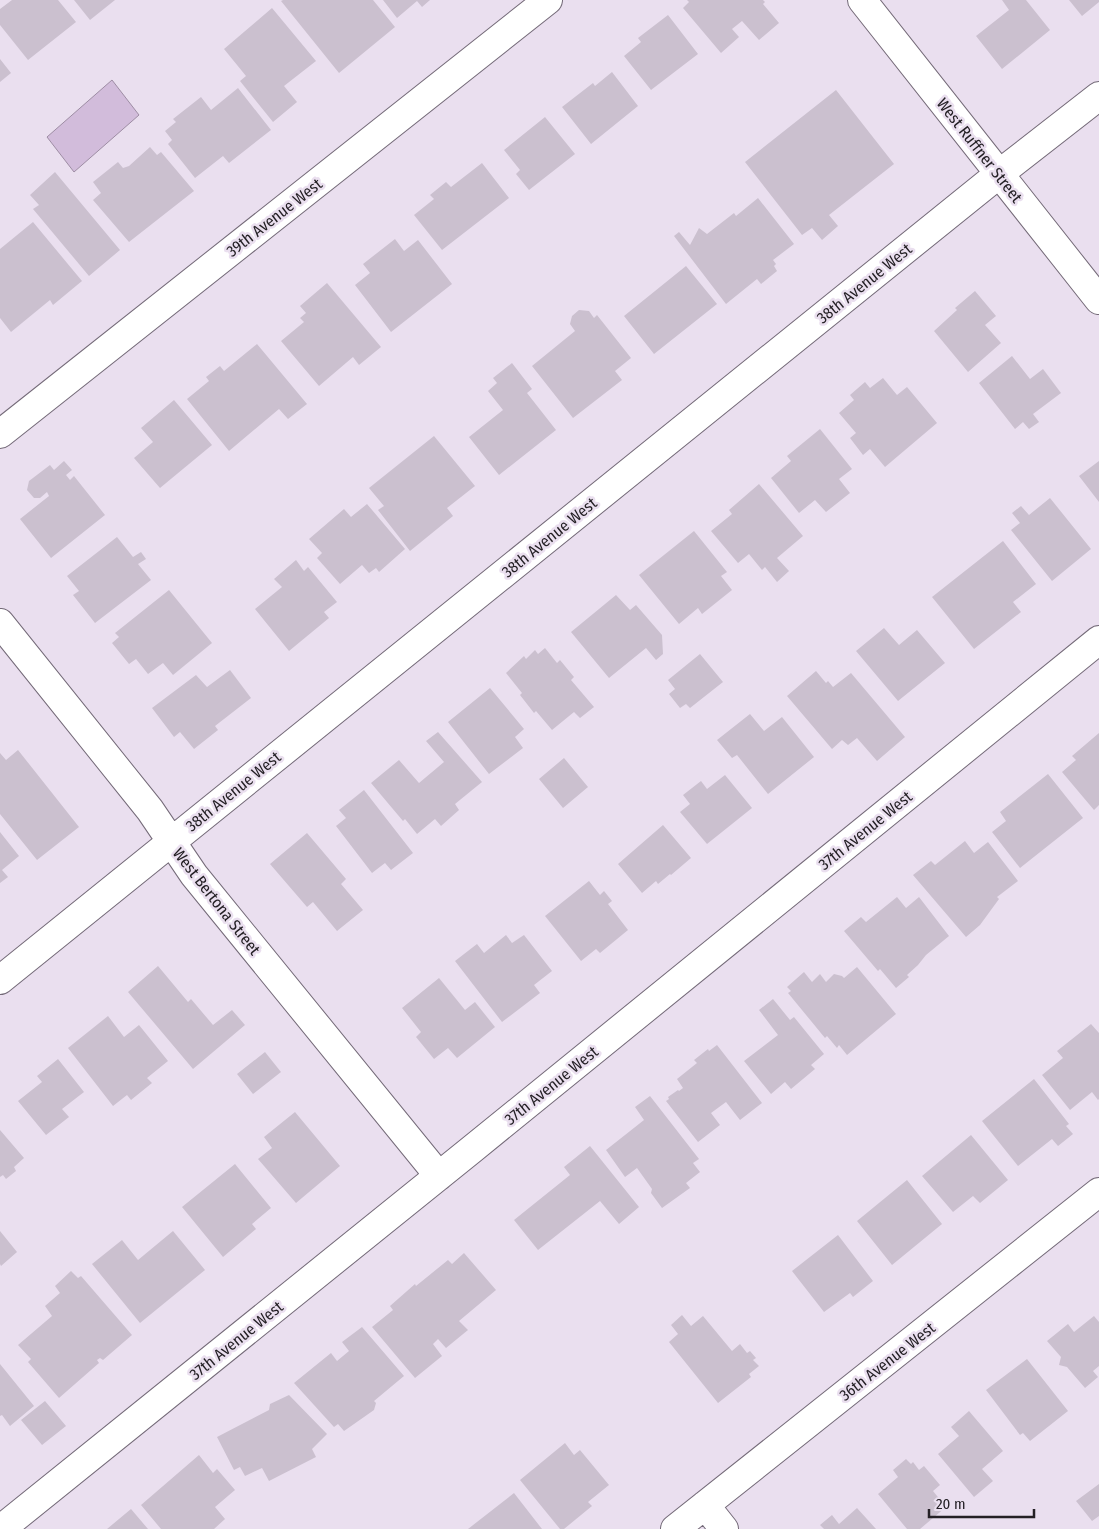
<svg xmlns="http://www.w3.org/2000/svg" width="1099" height="1529" font-family="'Fira Sans Condensed',sans-serif">
<rect width="100%" height="100%" fill="#eadfef"/>
<path fill="#d2bcdb" stroke="#9e8da4" d="M112,80l27,35 -65,57 -27,-35z"/>
<path fill="#cbc0cf" d="M12,0h46l18,22 -48,38 -28,-35v-16z
M74,0h41l-25,20z
M283,0h90l22,27 -56,46 -58,-72z
M383,0h47l-8,7 -5,-6 -20,17z
M687,0h76l2,2 -2,2 16,19 -20,17 -17,-19 -10,8 7,8 -18,16 -38,-45 6,-6z
M1002,0h24l24,30 -48,39 -26,-33 33,-26z
M1069,0h30v2l-17,14z
M272,8l44,53 -32,25 13,16 -24,20 -33,-41 6,-5 -22,-27z
M668,15l30,39 -47,36 -27,-34 17,-14 -3,-4z
M0,59l11,14 -11,9z
M612,72l26,34 -47,38 -29,-37 31,-24 2,3z
M238,88l33,42 -42,33 -6,-7 -28,22 -27,-34 4,-4 -7,-9 11,-9 -3,-3 28,-22 10,13z
M836,90l58,74 -65,51 9,11 -16,14 -10,-12 -10,7 -57,-73z
M545,117l30,37 -46,36 -13,-16 4,-4 -16,-20z
M150,147l7,8 4,-3 33,39 -65,51 -36,-42 8,-7 -8,-11 25,-20 5,6 6,-2z
M482,163l27,35 -67,52 -28,-35 20,-16 -4,-4 16,-13 5,5z
M55,172l65,78 -31,26 -56,-67 6,-4 -9,-10z
M758,198l36,46 -21,16 3,4 -2,2 3,5 -16,13 -4,-5 -31,25 -52,-68 5,-4 11,13 9,-17 8,6 27,-21 2,3z
M33,222l49,59 -29,24 -3,-5 -39,32 -11,-14v-69z
M395,239l9,12 14,-11 34,44 -61,48 -36,-47 15,-12 -7,-9z
M686,266l31,38 -63,50 -30,-38z
M327,283l54,64 -22,18 -6,-8 -34,29 -38,-45 23,-19 -4,-4 6,-5 -6,-7z
M975,291l21,25 -11,9 16,18 -33,29 -34,-41 23,-21 -2,-2z
M579,310l10,1 5,7 3,-3 34,43 -16,13 7,9 -49,38 -41,-52 43,-35 -5,-7 2,-8z
M257,344l50,60 -19,15 -9,-10 -50,42 -42,-52 22,-18 -3,-4 14,-11 4,5z
M1012,356l18,23 13,-10 18,24 -28,21 6,8 -10,7 -6,-7 -8,7 -36,-46z
M512,363l20,26 -5,4 29,37 -57,45 -30,-38 34,-27 -15,-19 9,-8 -4,-5z
M883,378l14,17 10,-8 30,36 -52,44 -15,-18 -7,6 -13,-17 6,-5 -17,-20 15,-13 -4,-5 15,-13 5,6z
M174,400l38,45 -52,43 -26,-30 19,-16 -12,-14z
M820,429l32,40 -13,10 11,14 -24,19 -11,-12 -16,13 -28,-35 20,-17 -4,-5z
M434,436l41,50 -28,22 6,8 -43,35 -32,-41 6,-4 -15,-18z
M64,461l8,9 -6,5 4,5 4,-4 31,39 -54,43 -31,-39 29,-23 -2,-4 -7,6h-6l-7,-8 2,-9 21,-16 4,5z
M1099,461v41l-20,-26z
M759,484l44,52 -26,22 12,13 -12,11 -12,-15 -3,3 -13,-16 -11,9 -27,-32 21,-17 -3,-4z
M1050,498l41,51 -39,32 -41,-51 9,-7 -8,-10 9,-7 8,9z
M367,504l38,45 -26,23 -3,-4 -7,5 -7,-8 -22,19 -23,-26 5,-5 -13,-14 35,-30 7,8z
M694,531l33,41 -6,4 11,14 -30,24 -4,-6 -19,16 -40,-49z
M117,537l16,20 8,-5 5,7 -8,5 13,16 -56,43 -22,-28 6,-4 -12,-15z
M1003,541l33,43 -23,18 8,10 -47,37 -42,-52z
M296,560l8,11 4,-4 29,35 -13,10 5,6 -40,33 -34,-42 27,-22 -8,-8z
M169,590l43,53 -39,32 -10,-12 -15,11 -12,-15 -7,5 -17,-21 7,-6 -4,-4z
M616,595l14,15 6,-5 26,30 1,19 -7,6 -10,-12 -37,30 -38,-46z
M884,628l15,17 18,-15 28,33 -47,38 -42,-50z
M545,648l12,15 3,-3 14,17 -3,3 23,27 -14,11 -6,-6 -22,18 -16,-19 -2,2 -14,-18 2,-2 -16,-20 18,-17 2,3 9,-9 3,4z
M700,654l23,28 -33,26 -4,-4 -6,4 -11,-14 6,-5 -7,-9z
M230,670l21,28 -36,28 3,4 -24,19 -14,-17 -6,5 -22,-29 44,-33 11,12z
M816,671l10,12 2,-2 5,6 18,-14 54,64 -28,24 -20,-23 -9,7 -6,-5 -10,9 -45,-53z
M490,688l34,41 -9,8 8,11 -34,26 -41,-52z
M750,714l14,17 18,-14 32,40 -46,37 -31,-39 -5,3 -15,-18z
M438,732l44,50 -27,22 4,6 -18,16 -6,-7 -18,15 -12,-15 -2,2 -32,-38 28,-23 20,23 25,-21 -18,-21z
M1099,733v72l-5,5 -32,-38 14,-12 -4,-4z
M18,750l61,77 -42,33 -37,-46v-61l6,7z
M564,758l24,29 -25,21 -24,-29z
M1048,774l35,44 -63,50 -28,-36 14,-11 -6,-9z
M725,775l27,33 -45,36 -27,-32 10,-8 -7,-9 18,-14 6,8z
M364,790l49,63 -22,17 -6,-7 -13,10 -36,-47 10,-8 -7,-8z
M663,825l28,33 -20,17 -1,-1 -12,10 -2,-3 -14,12 -24,-29z
M0,832l19,24 -17,14 6,7 -8,6z
M307,833l39,46 -5,5 22,26 -26,21 -24,-29 -6,5 -37,-43z
M965,841l9,12 14,-11 30,39 -21,16 2,2 -19,26 -14,12 -53,-62 18,-14 4,4z
M589,881l11,14 4,-4 8,10 -4,3 20,26 -28,23 -4,-4 -15,12 -36,-45z
M897,897l9,11 13,-11 30,39 -23,19 -8,10 -11,10 2,2 -13,11 -16,-19 -2,2 -34,-40 17,-14 5,5z
M506,935l6,8 12,-8 28,36 -18,14 6,8 -38,29 -47,-61 22,-17 7,9z
M158,966l30,36 3,-3 22,26 19,-15 13,15 -52,44 -65,-77z
M857,967l39,47 -49,41 -8,-10 -2,3 -10,-12 -2,2 -37,-45 3,-2 -4,-4 17,-15 8,10 8,-8 6,8 8,-8 8,2 2,2z
M439,978l26,32 10,-8 20,25 -38,31 -9,-10 -14,11 -18,-22 5,-5 -19,-24z
M773,999l17,21 4,-3 30,37 -13,11 4,4 -24,20 -6,-7 -14,12 -27,-33 34,-26 -19,-25z
M108,1016l16,21 15,-12 29,36 -21,17 5,5 -21,17 -4,-5 -14,11 -45,-58z
M1091,1024l8,9v66l-1,1 -6,-8 -22,18 -28,-35 21,-17 -6,-7z
M717,1045l45,58 -22,17 -14,-18 -15,11 9,12 -22,17 -32,-41 3,-2 -1,-2 10,-7 1,1 4,-3 -6,-9 20,-16 -3,-3 14,-11 1,2z
M265,1052l16,20 -28,22 -16,-20z
M58,1059l26,33 -22,17 7,8 -23,18 -28,-34 24,-19 -5,-6z
M1034,1079l35,45 -3,2 7,8 -15,12 -6,-7 -34,27 -36,-45z
M650,1096l49,63 -6,4 7,9 -14,11 4,5 -28,20 -11,-15 1,-4 -15,-21 -12,9 -19,-27 38,-30 -9,-13z
M295,1112l45,54 -44,37 -38,-44 14,-11 -8,-11z
M0,1130l24,28 -10,9 2,4 -10,8 -3,-4 -3,2z
M971,1135l37,45 -28,23 -7,-7 -20,16 -31,-36z
M590,1146l49,61 -20,17 -19,-23 -62,49 -24,-30 56,-45 -6,-8z
M235,1164l36,44 -19,16 4,5 -33,28 -41,-50z
M907,1180l35,44 -50,41 -35,-44z
M0,1231l17,21 -16,14 -1,-2z
M173,1231l32,39 -65,53 -48,-59 30,-24 16,20z
M838,1235l35,46 -20,16 -3,-4 -26,19 -32,-41z
M464,1253l32,37 -37,31 9,9 -22,18 -8,-9 -5,5 9,12 -27,22 -43,-51 21,-17 -3,-4 25,-22 1,2 32,-26 4,4z
M71,1271l7,7 3,-2 51,59 -29,25 -3,-2 -3,2 2,3 -40,35 -31,-36 3,-3 -13,-14 34,-29 -7,-10 15,-13 -5,-7z
M682,1315l9,11 12,-10 29,35 8,-7 7,9 3,-2 6,7 -3,2 6,6 -10,8 2,3 -33,26 -49,-61 9,-8 -7,-9z
M1094,1316l5,6v44l-6,5 5,6 -13,11 -18,-21 -8,-2 2,-8 -14,-16 21,-17 6,8z
M362,1327l42,49 -30,25 2,2 -2,7 -30,21 -6,-7 -4,3 -40,-44 37,-30 6,8 12,-10 -7,-9z
M1027,1359l41,52 -38,30 -7,-8 -3,2 -34,-45z
M0,1364l34,42 -24,20 -8,-11 -2,1z
M289,1395l38,39 -15,15 4,8 -47,24 -7,-13 -17,8 -5,-9 -6,3 -17,-33 52,-27 1,-6z
M45,1401l21,25 -24,19 -21,-25z
M969,1411l34,40 -21,18 11,12 -19,16 -36,-43 21,-18 -8,-9z
M565,1443l9,12 6,-5 29,35 -21,17 4,4 -28,23h-4l-40,-49z
M199,1455l14,18 4,-4 18,21 -20,17 10,12 -11,10h-53l-20,-24z
M906,1459l5,5 2,-2 6,8 5,-4 16,19 -7,6 13,16 -26,22h-13l-29,-35 20,-17 -5,-7z
M1099,1484v32l-7,5 -16,-20z
M514,1493l28,36h-74z
M857,1508l19,21h-52l-4,-4 12,-10 7,9z
M131,1509l17,20h-41z"/>
<g fill="none" stroke-linecap="round" stroke-linejoin="round">
<g stroke="#746a78" stroke-width="30">
<path id="street" d="M862,0l237,300
M0,434l548,-434
M0,623l150,187 44,65 245,301
M0,980l999,-806 100,-78
M705,1505l19,24
M1,1529l470,-379 628,-510
M675,1529l424,-337"/>
</g>
<use href="#street" stroke="#fff" stroke-width="28"/>
</g>
<g text-anchor="middle" stroke-width="5" stroke-linejoin="round" paint-order="stroke">
<g font-size="16" fill="#242025" stroke="#eadfef">
<text transform="translate(980 150) rotate(52)" y="6">West Ruffner Street</text>
<text transform="translate(274 217) rotate(-38)" y="6">39th Avenue West</text>
<text transform="translate(864 283) rotate(-39)" y="6">38th Avenue West</text>
<text transform="translate(549 537) rotate(-39)" y="6">38th Avenue West</text>
<text transform="translate(233 791) rotate(-39)" y="6">38th Avenue West</text>
<text transform="translate(865 830) rotate(-39)" y="6">37th Avenue West</text>
<text transform="translate(217 901) rotate(52)" y="6">West Bertona Street</text>
<text transform="translate(551 1085) rotate(-39)" y="6">37th Avenue West</text>
<text transform="translate(236 1340) rotate(-39)" y="6">37th Avenue West</text>
<text transform="translate(887 1361) rotate(-38)" y="6">36th Avenue West</text>
</g>
</g>
<path d="M929 1509v8h105v-8" fill="none" stroke="#242025" stroke-width="2.5"/>
<text x="936" y="1509" font-size="15" fill="#242025" stroke="#eadfef" stroke-width="4" paint-order="stroke">20 m</text>
</svg>
